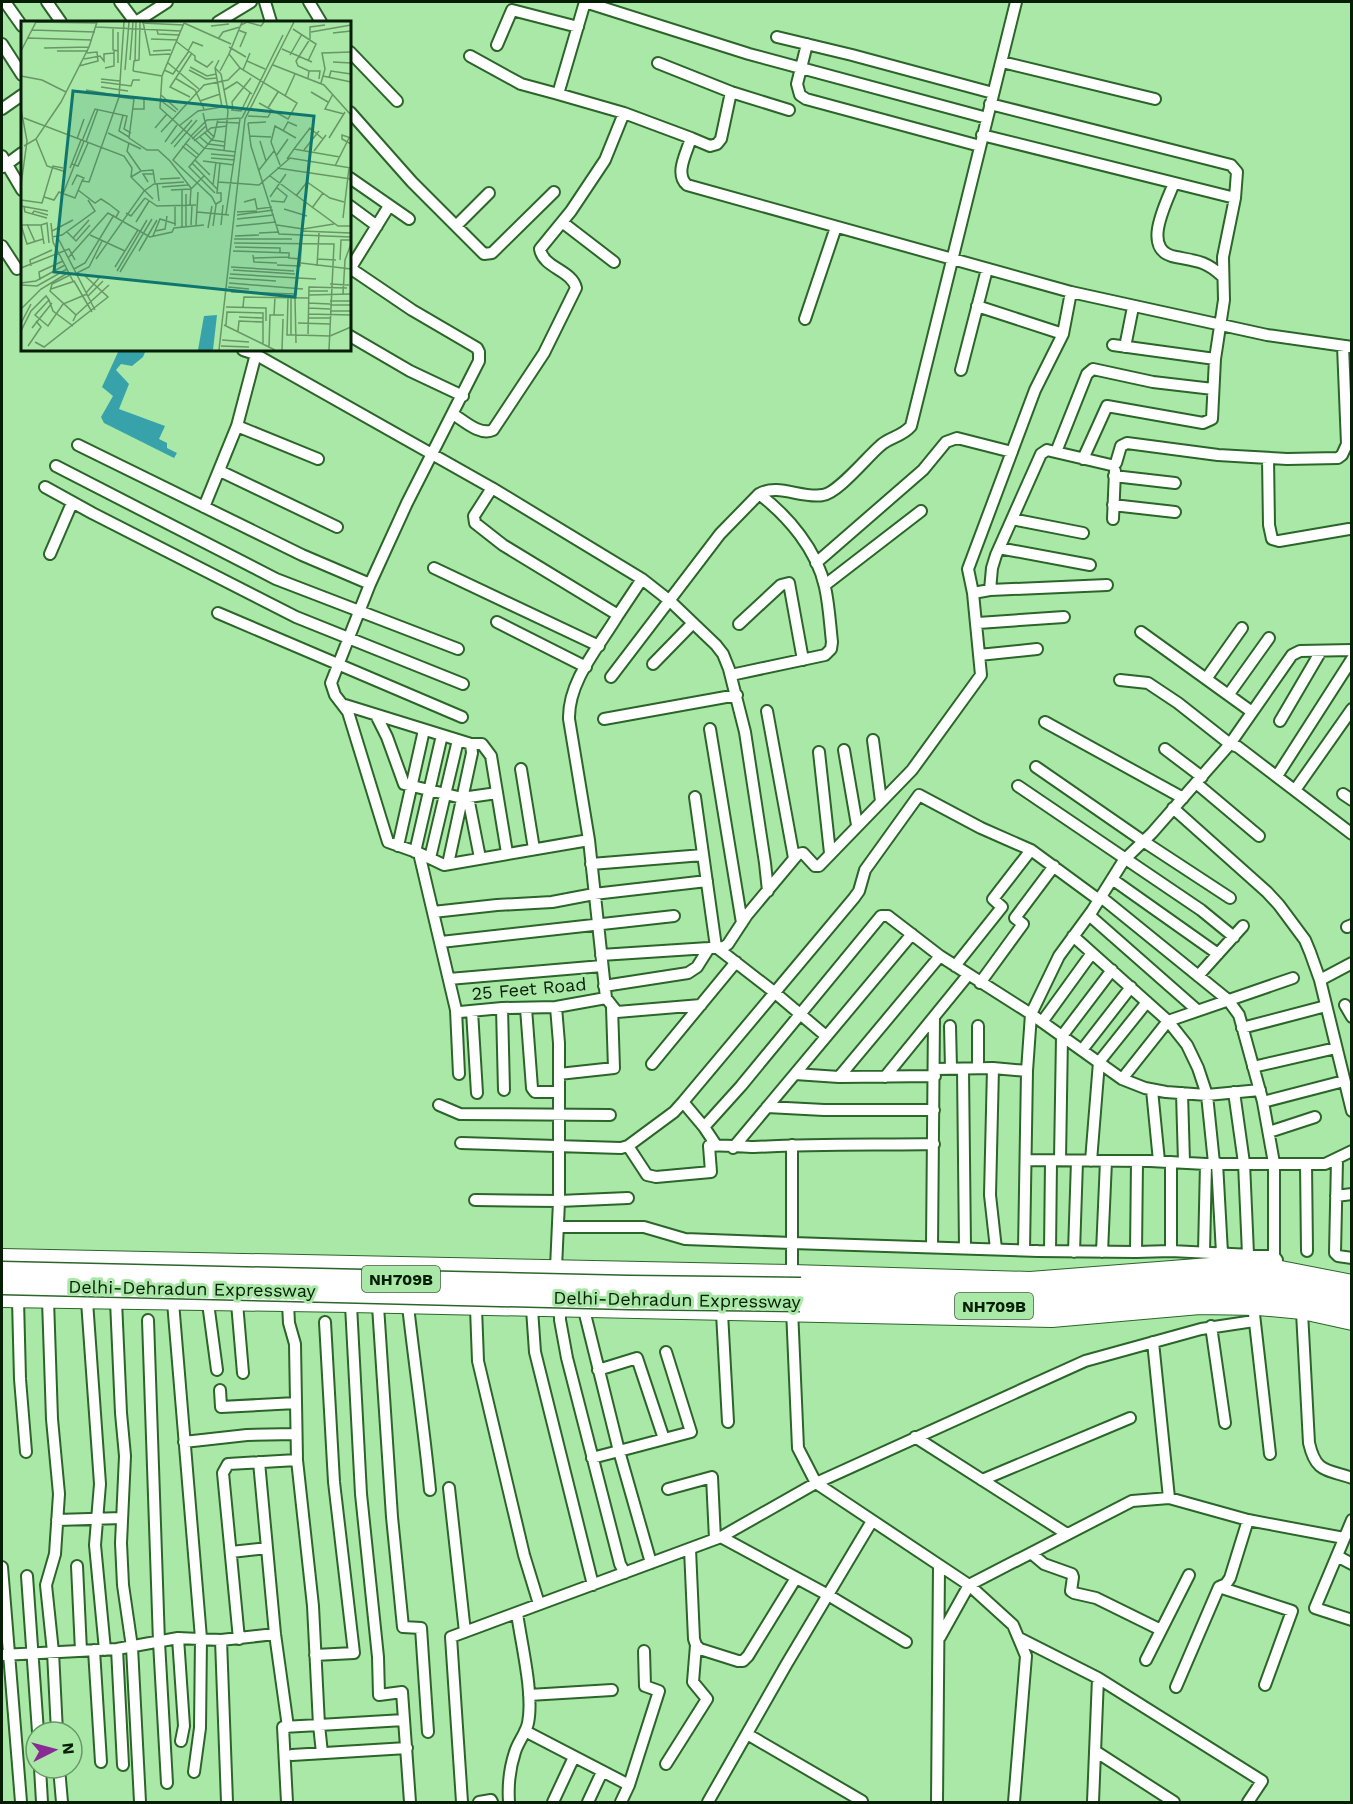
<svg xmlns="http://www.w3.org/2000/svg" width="1353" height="1804" font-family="'Work Sans',sans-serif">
<rect width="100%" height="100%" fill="#a9e8a6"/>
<path fill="#38a2ab" d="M119,350h27l-3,7 -11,9 -11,-2 -5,6 13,14 -10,25 46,17 -6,13 8,4v5l10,5 -3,5 -70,-35 -3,-6 12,-21 -11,-9z"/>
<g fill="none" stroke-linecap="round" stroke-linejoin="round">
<g stroke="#2b6529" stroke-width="14">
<path id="street" d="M5,2l17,24
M47,2l14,20
M120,2l15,20
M265,2l6,20
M309,2l12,20
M585,2l-27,92 66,19 67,25c-4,14 -17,36 -4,47l384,107 196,43 85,12
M585,2l164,52 238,64
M136,22l31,-20
M218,22l33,-20
M777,37l75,18 141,38
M2,44l20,31
M807,44l-10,40 3,11 6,4 174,47
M497,45l15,-35 66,17
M350,52l47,49
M470,56l51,28 37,10
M1002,62l153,37
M658,63l73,29 -10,47 -4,5 -7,2 -19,-8
M731,92l58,18
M990,104l241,61 6,7 -2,26 -12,59 1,43 -9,59 -3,60 -9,4 -96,-17 -24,53
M2,109l20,-14
M350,112l62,70 72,72 8,-1 62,-61
M982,135l253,63
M2,156l20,34
M3,167l19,-14
M350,178l59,41
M1174,183c-8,21 -34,68 2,74 21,4 30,4 46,19
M350,206l27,20
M562,222l52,40
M456,226l33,-33
M2,246l15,23
M350,268l62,42 65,38 2,4v9l-72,142 -37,81 -39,99 4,12 13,17 40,130 31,11 37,157 3,64
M350,269l39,-63
M977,306l86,28
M805,319l31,-92
M350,336l60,35 53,25
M1113,345l102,14
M1125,347l8,-40
M243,350l12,4 237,134 150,91 28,22 46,44 7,9 6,15 16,63 20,131 3,28
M961,370l26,-101
M453,414c11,7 27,22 40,16l51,-77 32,-65c-4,-18 -33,-20 -36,-39l31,-38 34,-51 19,-47
M237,426l81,33
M78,445l224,110 68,29
M1056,452l31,-78 6,-5 60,13 60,7
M1268,458l1,67 3,14 7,2 70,-12
M56,466l220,113 182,70
M220,471l117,56
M1114,476l61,7
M45,487l47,26 204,104 167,67
M492,488l-18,28 1,7 28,22 115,70 24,-36
M759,494c19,-11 43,5 64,1 15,-2 44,-38 57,-49 9,-9 22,-9 31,-20l105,-424
M1113,505l62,7
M204,507l33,-81 20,-76
M1012,519l71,14
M1113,519l2,-48
M999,548l91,17
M50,554l22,-51
M816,563l107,-93 23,-28 11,-4 55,14
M434,568l165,78
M825,585l96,-74
M990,590l117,-5
M973,593l-5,-24 67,-179 28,-56 8,-42
M218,613l244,104
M618,615c-19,32 -50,66 -49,104l20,121 17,158 11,14 84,-7
M497,622l89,45
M978,623l86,-6
M739,624l42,-39 8,-2 14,77
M1141,632l111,80
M979,655l58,-6
M653,664l39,-40
M611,677l109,-143 39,-40c29,22 58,56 66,93 4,18 5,37 7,55l-1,7 -6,6 -94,20
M1206,679l36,-51
M1120,680l28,3 30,20 52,41 8,3 114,87
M1229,694l40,-56
M345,705l126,39 1,9 -24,111
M767,711l27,147
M376,715l11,22 17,47 58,14 35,-5
M604,719l133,-24
M1280,721l41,-70
M1045,722l138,76
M710,729l32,194
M873,740l8,61
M471,744h11l9,12 16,97
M1165,749l37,28
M844,750l13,75
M819,752l11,101
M1036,767l107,74 87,57
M521,769l13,80
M1277,776l75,-117
M1196,783l63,53
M1018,786l183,124 33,27
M1295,790l57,-81
M1343,794l9,6
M468,797l12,61
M695,797l21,150 58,45 52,44
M1173,808l94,84 12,13 26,35 5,12 10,28 32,131
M398,846l26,-116
M415,852l27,-117
M419,853l25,12 145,-25
M430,858l28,-118
M591,864l112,-9
M1112,879l106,75
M1101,897l127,103 11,15 24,87 11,61v93l3,4
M433,912l64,-7 55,-3 42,-8 113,-13
M1089,915l108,95
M1347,927l5,-2
M1073,936l95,85 19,24 11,23 9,27 7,68
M441,942l233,-26
M601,955l123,-8 4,-3 19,-29 51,-61 5,-1 12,13h4l93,-96 69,-95 -8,-82 17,-3 2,-22 4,-13 45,-101 6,-4 4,1 60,14 5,-2 5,-17 6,-3 91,12 69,4 51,-1 4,-3 5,-11 -4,-98
M955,966l47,-59 -9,-8 38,-49
M1198,976l45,-50
M449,979l153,-13
M1320,980l32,-17
M980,983l43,-59 -8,-6 39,-52
M604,986l84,-13 9,-6 12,-19
M1345,1005l7,12
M556,1007l3,36v158l-3,67
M502,1008l2,82
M526,1008l6,80 3,4h24
M456,1010l4,2 42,-4 54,-1 50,-9
M472,1011l5,82
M1042,1022l50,-69
M950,1026l1,42
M1242,1028l84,-22
M1082,1050l49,-63
M652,1064l84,-102
M1253,1067l83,-19
M978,1068v-42
M993,1068l-3,127 6,54
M935,1069l58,-1 34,3
M963,1069l2,179
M559,1074l55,-6 -2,-61
M795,1074l44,3 96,-1
M839,1077l101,-121
M885,1077l83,-102
M1122,1079l46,-58 125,-43
M1152,1090l7,71
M1234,1092l10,71 4,91
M1182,1093l2,69
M683,1102l21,25 12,18
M1263,1102l81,-21
M439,1105l21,9 150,1
M767,1107l57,3h110
M704,1127l37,-41 140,-170h7l52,40 91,58 91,65 23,9 21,4 41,3 53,-5
M1269,1132l46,-15
M461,1143l160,5 7,-2 46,-34 9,-10 171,-204 5,-7 6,-21 54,-75 62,33 50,22 68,50
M792,1145v133
M628,1146l19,29 9,2 55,-5 -2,-26c11,-2 32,1 45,1 60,-3 120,-2 180,-3
M733,1148l179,-214
M1027,1160l123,1 56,3h119l27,-13
M1060,1160l2,-124 50,-66
M1337,1160l-2,93 3,3 14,2
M1091,1161l8,-99 48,-60
M1217,1163l5,90
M1306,1164l1,87
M1336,1196l16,-2
M475,1200l84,1 69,-3
M558,1227h86l41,12 107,4 246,8 98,1 35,-1 103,5
M932,1247l2,-230
M1024,1250l3,-179 4,-57 28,-58 33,-45 32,-51 28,-27 78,-89 62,-89 8,-4 52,-1
M1050,1251l1,-90
M1171,1251v-89
M1074,1252l3,-91
M1102,1252l4,-91
M1136,1252l1,-91
M1204,1252l2,-88
M18,1300l2,79 6,73
M48,1300l4,119 7,75 -4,60 -9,31 7,67 4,80
M87,1301l13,183 -5,61 10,105
M116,1301l5,112 4,43 -4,87 2,42 9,62 8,155
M173,1302l28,336 -1,90 -6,44
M208,1303l9,67
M237,1303l6,70
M351,1305l10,189 17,163 1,38 23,-3 8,110
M378,1306l14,211 11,110 18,1 7,104
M408,1306c7,62 16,122 22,184
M476,1308l2,53 46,194 15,49
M532,1309l3,43 58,233
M792,1309l6,139 18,35 153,102 44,40 13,31 -12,146
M560,1310v10l7,38 53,206 5,9
M584,1310l35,141 -27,7
M1302,1312l7,131c7,30 17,26 43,35
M722,1313l6,109
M1254,1314l16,140
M148,1320l11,322 8,141
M1211,1326l14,97
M1153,1342l16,156
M598,1370l39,-12 27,81
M220,1390l1,17 75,-4
M915,1437l152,97
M184,1442l63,-7 49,-1
M259,1462l16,172 13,93
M982,1480l148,-62
M449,1488l16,144
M668,1489l44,-12 3,62
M57,1520l65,-2
M1248,1520l96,18
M1352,1520l-37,88 37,12
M721,1537l107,58 78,47
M690,1549l4,90 2,6 4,4 38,12h5l5,-5 48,-78
M231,1552l36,-4
M1031,1553l13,11 28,10 1,3 -2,14 3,2 22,5 65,32
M1337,1556l15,8
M651,1563l-32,-112 72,-19 -25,-80
M77,1566l4,85
M2,1567l19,235
M27,1576l11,156
M1219,1587l73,24 -27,74
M940,1637l29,-52 163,-84 37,-3 79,22 -18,58 -4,6 -7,3 -43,100
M178,1638l6,88 -3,15
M1019,1638l79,40 -5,124
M239,1639l-16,-166 5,-9 69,-4
M221,1640l6,162
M117,1649l6,116
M94,1650l7,112
M2,1655l115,-6 61,-11 43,2 54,-6
M315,1655l39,-2 -20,-171 -9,-160
M1146,1660l43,-85
M1098,1678l164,103 -14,21
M529,1695l83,-5
M525,1731l104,54
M747,1734l115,67 -1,1
M1095,1751l79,51
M322,1753l-3,-28 85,-5
M292,1755l115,-7
M666,1764l41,-65 -14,-17 3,-37
M40,1768l2,34
M59,1768l3,34
M287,1802l-4,-75 36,-2 -6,-119 -16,-146 -2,-116 -6,-21 -1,-19
M462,1802l-11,-165 270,-100 95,-54 269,-122 116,-32 53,-8
M479,1802l12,-2 1,2
M509,1802c-1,-15 1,-35 6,-50 3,-10 11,-19 13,-29 6,-29 -7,-80 -11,-110
M553,1802l21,-45
M588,1802l14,-30
M621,1802l8,-17 30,-94 -14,-5 -1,-35
M708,1802l78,-137 86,-144
M937,1802l2,-236"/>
</g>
<g stroke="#2b6529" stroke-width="16">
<path id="secondary" d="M2,1256l790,16 238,7 193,-15 58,4 71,14
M2,1300l349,5 701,15 148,-13 58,1 44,4 50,11"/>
</g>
<g stroke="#2b6529" stroke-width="21">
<path id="highway" d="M801,1287l212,5 58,-1 114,-12 48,-1 71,6 48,10
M800,1302c90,3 181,8 270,3 40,-2 79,-9 118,-11 56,-4 110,2 164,15"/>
</g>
<use href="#street" stroke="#fff" stroke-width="10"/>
<use href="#secondary" stroke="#fff" stroke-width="14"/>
<use href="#highway" stroke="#fff" stroke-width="18"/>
<g stroke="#2b6529" stroke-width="21" stroke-linecap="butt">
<path id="highway-bridge" d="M2,1271l627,14 172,2
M2,1285l627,15 171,2"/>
</g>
<use href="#highway-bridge" stroke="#fff" stroke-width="18"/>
</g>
<g text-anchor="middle" stroke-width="6" stroke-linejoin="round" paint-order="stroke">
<g fill="#a9e8a6" stroke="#375b36" stroke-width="1.5">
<rect x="362" y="1266" width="78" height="26" rx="4.5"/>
<rect x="955" y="1293" width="78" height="26" rx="4.5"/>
</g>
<g font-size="16" font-weight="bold" fill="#061e06">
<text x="401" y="1285">NH709B</text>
<text x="994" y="1312">NH709B</text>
</g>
<g font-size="18" fill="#061e06" stroke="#a9e8a6">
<text transform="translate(529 989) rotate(-5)" y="6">25 Feet Road</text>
<text transform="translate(192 1289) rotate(1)" y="6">Delhi-Dehradun Expressway</text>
<text transform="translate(677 1300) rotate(1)" y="6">Delhi-Dehradun Expressway</text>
</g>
</g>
<g transform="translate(21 21)">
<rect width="330" height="330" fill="#a9e8a6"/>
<path d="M196,294l-4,35h-15l6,-34z" fill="#38a2ab"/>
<path fill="none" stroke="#689766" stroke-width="1.5" d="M15,1l61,1M122,1l7,33 20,-1M221,1l-13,32 11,14 57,35 -9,16 -29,-16M121,2l42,2M163,2l-22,53 -2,32 44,40 32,4M163,2l47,21M220,4l6,-3 14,4 3,-4M190,5l18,-2M75,6l85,4M92,7v22l5,1M272,8l23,15 -8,17M11,9l63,2M136,9l1,4 22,1M217,9l8,3 -6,14M290,11l40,-7M312,12l18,-2M6,17l65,2M130,18l27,1M197,18l5,-7 17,-5M156,21l18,14v4l12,7 6,-6M208,26l17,10M23,27l45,-1M261,28l30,13M0,30l15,-29M36,30h31M132,30l18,-1M167,30l5,-9 10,4M269,34l12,-21M63,38l16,-3 4,5v-7l10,-1M109,39l3,-38M198,39l-4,8 7,39M114,40l1,-39M226,40l18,8M312,41l18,1M97,42v-31M147,42l31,26M252,44l51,20 27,30M58,45l19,-5 -1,-9 -10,1M169,46l17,9 9,-2M84,47l9,-2v-15M194,47l6,6 7,37 -4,40M104,49l4,-48M143,49l9,4 16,-23M168,49l17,9 11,-1M222,49l7,-17M112,50l1,-10 5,-1 1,-38M112,50l29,5M199,50l9,-17M288,50h11l-1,8M0,55l21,4 24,12M302,55l28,6M154,57l20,12 9,19M287,57l1,-7 -11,-5 -2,-5 14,-22v-12l15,-2M308,57l2,-7 20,3M80,58l19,2M80,61l30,4 2,-6h7M300,62l4,-14 -3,-16 29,-1M80,66l27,4M65,69l34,6M203,69l13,-8 15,12M290,71l17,10M312,73l-8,15 19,5M140,74l17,15M264,75l10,-22M98,76l15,2 -5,39 18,12h11l12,11 21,27 -1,17M169,76l-20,-10 22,-34M139,79l16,12M179,80l20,-7M247,87l10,-16M0,88l6,32 -6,44M112,88h11v-10M210,89l10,1 9,-18M212,89l-1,-8 19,-24M182,92l4,17 7,7M102,94l-4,16 10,6M227,95l20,1 4,-7M3,97l100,38 8,12 -1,9M221,97l41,-83M196,101l22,1M227,102l3,23 28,88 23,1 -2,31 -23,-1M227,102l18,-1M158,105l19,-15 29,-5M134,107l12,-14M262,110l5,-9 9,4M140,111l43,-47 24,-5 12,-12M183,111l8,8 13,2M87,112l33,16M229,115l21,1M169,116l17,-17 35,-2M179,116l8,7 16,2M169,117l-17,22 39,37 4,8 -3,21M308,117l16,-26M330,117l-9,-3v4l9,5M15,118l11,27 16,5M56,118l7,-20M171,118l14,-13M61,120l13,-32 32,7 -3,13 7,4M173,120l17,-13 16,-2M239,120l6,20M65,121l12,-33M144,121l12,-17M108,122l-2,8 14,20M164,122l14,12M150,123l21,-24M3,125l12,-7 25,-37 28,-55 8,-25M161,125l15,12M153,126l23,-27M273,128l16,-21 13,11M283,129l15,-19M293,130l12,-16M190,133l24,2M255,135l12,-17M190,137l24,2M266,138l7,-10 46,8M174,139l15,15M182,140l31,4M171,142l26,27M51,143l6,2 10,-23M259,144l-9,-23 4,-16 21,12M314,145l14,-28M49,147l11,-28M256,147l74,11M238,149l15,-19M249,155l68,50h13M139,158l20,-1M127,161l-5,-8h11M197,161l41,3 31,-27 61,10M136,162l2,18M51,164l5,-10 7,3 -2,3M192,164l3,-23M141,166l26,-2M57,169l17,13 6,-4 8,5 10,8 -3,5M150,169l20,-1 13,-13M161,169v37M194,172l-26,-26 25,-30 4,-18M42,173l21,-53M165,173v32M275,175l11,-14 23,16 14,4M23,176l10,3 5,-8 16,6 7,-17 7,1 30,-85 5,-75M249,176l16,-23M124,177l12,8 39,-1M132,178l-22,-22 10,-6 12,-1 2,13M0,179l21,3 11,-37 10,2M250,180l13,1 3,-6 -11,-9M223,181l11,-3 2,10 15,-2M195,183l5,-3v-8h-4l3,-30M154,184v21M0,185l27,5M3,186l1,5 22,6M291,187l11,-15M263,188l23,7M176,191l32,3M216,191l20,-1M105,192l5,3 14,-18M11,193l2,-3 14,4M205,193l14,-95M216,194l36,-5M322,197l6,-50M216,198l37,-4M115,201l13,-21M30,202l2,19 20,39M6,203l8,18M0,204h20l3,19M0,204l6,19 16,-5M20,204l6,-2 2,20M170,204l1,-20M175,204l2,-33M200,204l2,-20M256,204l26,4 31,-5M215,205l40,-4M187,207l4,-22M31,210l21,-11M134,210l10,-2 2,-13M46,211l9,9 14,-16M238,212l20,-1M330,212l-49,-2v4l49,2M69,214l35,16M36,215l38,74M132,215l7,-17 16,5M214,215l24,-1M31,216l10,-2 33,-24 -7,-11M52,217l16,-18M213,218h58M213,222l100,1 -5,106M214,226l45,1v5M118,230l18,-31M212,230l56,2v5l12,1M232,234l1,7 23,1M47,237l40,-45 42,24 22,-5 2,-4 30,-3M232,237l36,-1M75,238l48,-68 10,-7 30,-2M296,238l19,1M319,239l1,-20h10M280,242l50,6M10,245l-1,-6 22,-10M296,245l2,-33M94,246l23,-37M210,246l63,4M0,247l48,-19 6,11M53,248l11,-6 29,-48M212,249l62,4M96,250l30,-51M99,251l32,-53M54,253l14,-7 13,-26M209,253l86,5M49,254l-18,9 -2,7 26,24 -3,6M208,257l47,3M19,259l-1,-8 24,-11M53,260l18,31M0,262l15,-2 29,-16M208,262l74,6M309,263l19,1M0,264l16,1 30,-17M207,266l21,2M30,268l24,-8M288,270h19M210,271l66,2M65,272l13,-15M322,273l2,-34 6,-16M288,274l42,-1M67,275l15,-15M267,277l-1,37h8M274,277l1,45M28,279l4,11 20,15M309,280h21M287,282l22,1M309,284h21M205,286l40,1v13M222,286l1,-10 64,1M287,287l22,1M0,288l20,-20 25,-15M309,290h21M287,293l43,1M55,294l33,-30M253,294l1,-18M218,296l24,1M287,297h22M0,302l10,-19M277,302l32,1M203,304l51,25M205,304l1,-13 36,1v31M11,307l20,-25M0,310l10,-20 15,-15 3,4 -14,15 13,11 15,-22 24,-10M217,310l1,-10 24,1M287,313l1,-47 38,1M270,314v-37M275,314l34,1 21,-9M201,319l27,2M14,321l9,5 64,-50 -23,-21M7,325l13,-19 -5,-6M200,325l28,1M248,326l1,-32h14M198,329l26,-231 49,-97M261,329l1,-31"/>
<path fill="#0f766e" fill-opacity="0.15" stroke="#0f766e" stroke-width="3" d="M52,70l241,25 -19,181 -241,-25z"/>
<rect width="330" height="330" fill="none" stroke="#061e06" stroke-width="3"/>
</g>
<rect width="1353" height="1804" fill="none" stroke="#061e06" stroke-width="6"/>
<g transform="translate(54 1750) rotate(84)"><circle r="28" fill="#a9e8a6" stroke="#689766" stroke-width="1.5"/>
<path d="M0-4.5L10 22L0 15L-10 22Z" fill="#892a95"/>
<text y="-9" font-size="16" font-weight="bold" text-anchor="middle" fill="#061e06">N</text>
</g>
</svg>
